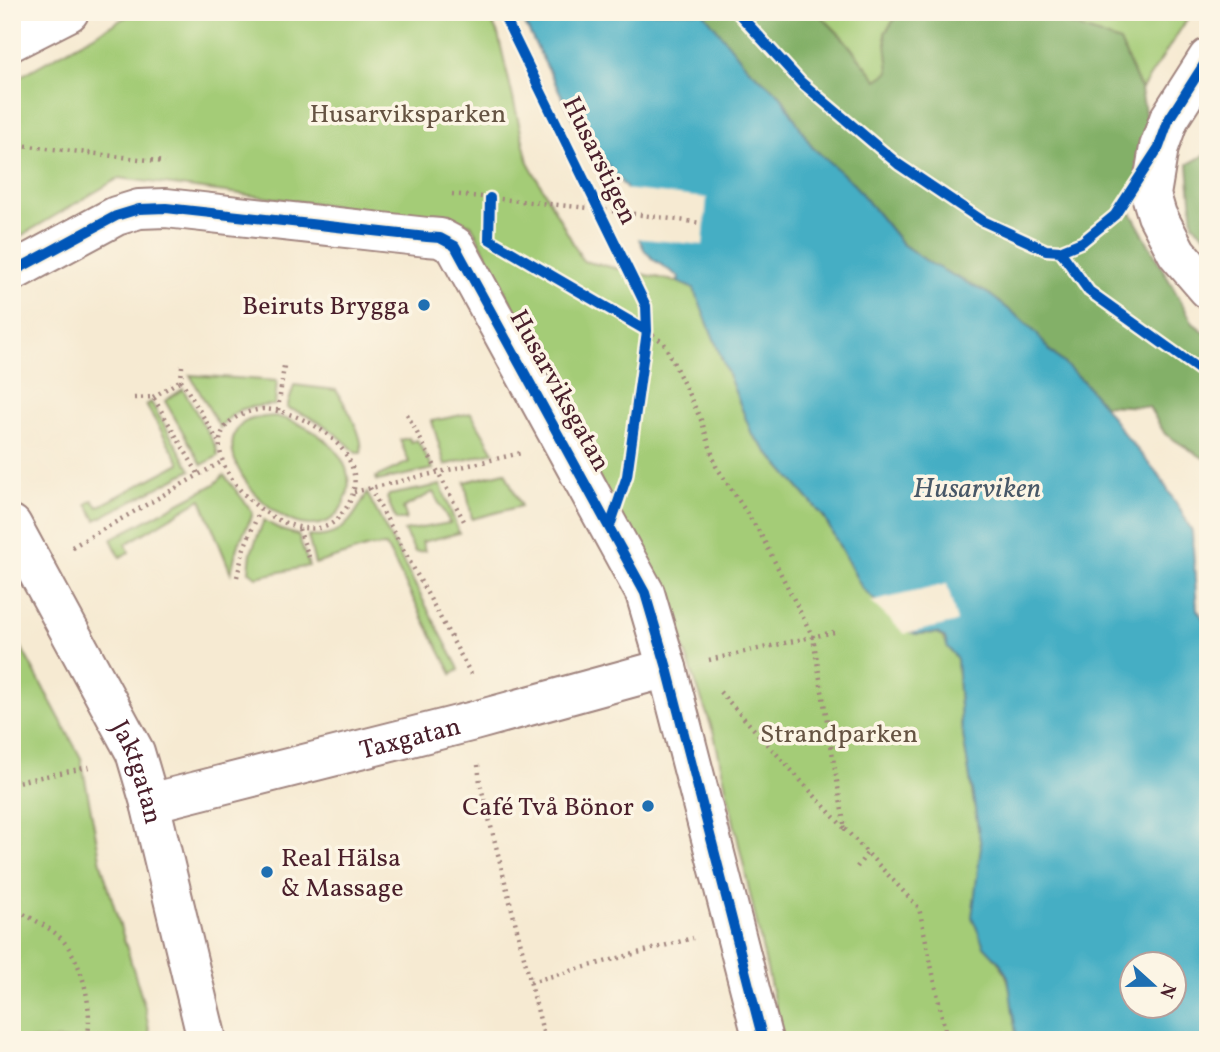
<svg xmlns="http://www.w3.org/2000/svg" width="1220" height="1052" font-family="Vollkorn,serif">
<rect width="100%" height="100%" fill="#fcf5e5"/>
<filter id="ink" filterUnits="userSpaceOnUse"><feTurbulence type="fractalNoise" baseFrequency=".0143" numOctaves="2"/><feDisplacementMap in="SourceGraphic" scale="14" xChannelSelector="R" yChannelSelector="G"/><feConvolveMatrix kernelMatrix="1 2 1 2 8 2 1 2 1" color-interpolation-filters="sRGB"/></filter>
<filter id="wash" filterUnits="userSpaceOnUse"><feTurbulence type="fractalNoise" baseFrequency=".00686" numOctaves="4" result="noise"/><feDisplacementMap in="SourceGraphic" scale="28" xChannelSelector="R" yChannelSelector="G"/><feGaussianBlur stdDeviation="1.57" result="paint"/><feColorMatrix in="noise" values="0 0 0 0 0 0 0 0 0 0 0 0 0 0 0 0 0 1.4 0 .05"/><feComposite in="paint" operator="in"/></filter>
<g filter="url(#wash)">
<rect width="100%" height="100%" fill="#f6ead2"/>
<path fill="#a4cc77" stroke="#777651" stroke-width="2" d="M135,12h352l11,22 30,128 55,99 95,21 16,7 58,145 72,83 38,71 54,46 21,-1c9,6 15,17 20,26l4,64 20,123 3,100c32,27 27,55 33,94h-234l-69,-306 -33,-93 -210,-417 -352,-46 -107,63v-160z
M817,12h83l-15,21 5,39 -13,8 -34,-42z
M988,12h204l-51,78 -22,-48 -61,-22z
M190,375l87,6 -2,24c-28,2 -37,0 -55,23z
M294,385l42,5c9,14 29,46 25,63h-5c-19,-21 -40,-36 -69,-45z
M183,389l33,58 2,9 -16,9 -37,-64z
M151,402l40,68 -95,50 -9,-16 6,-4 5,7 82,-44 -34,-58z
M471,413l23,39 -49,13 -13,-44z
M274,416c40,7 95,47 67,92 -6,11 -17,17 -31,17 -36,2 -104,-72 -67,-102 9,-6 21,-6 31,-7z
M409,438l2,4 6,-2 16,29 -56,12 -1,-4 33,-15 -9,-22z
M505,472l16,34 -49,13 -7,-37z
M224,475l28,36v5l-15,31 -6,26 -30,-74 -75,45 3,8 -9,5 -9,-18 104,-55z
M441,485l18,48 -37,9 3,9 -10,1 -11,-21 46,-8 -17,-31 -30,16 3,8 -1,4h-9l-9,-22 2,-3z
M367,493l91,174 1,3 -7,4 -66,-128 -17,1 -54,17 -7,-28c4,0 11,1 16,0 23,-4 33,-25 43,-43z
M264,520l17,10 17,5 11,31 -53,11 -7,-6 2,-18z
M12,630l69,128 20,105 44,145 6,32h-139z"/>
<path fill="#83b068" stroke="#66684a" stroke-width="2" d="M703,12h114l26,26 34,42 12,-8 -4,-39 15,-21h88l70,8 62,22 21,48 6,33 -17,88 63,112 15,12v126l-43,-27 -16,-27 -46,-2 -21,-25 -33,-30 -13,-17 -15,-14 -32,-25 -58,-30 -29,-20 -50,-62 -40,-35 -31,-51 -34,-29z
M1208,153v85l-15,-14 -5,-60z"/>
<path fill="#45aec4" stroke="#486678" stroke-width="2" fill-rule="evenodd" d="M519,12h184l44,55 34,29 31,51 40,35 50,62 29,20 58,30 32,25 15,14 13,17 33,30 21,25 21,29 34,40 26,42 8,16 5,77 11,17v414h-191l-9,-63 -7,-13 -17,-18 -12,-29 9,-71 -20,-123 -4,-64 -10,-13 -2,-8 -8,-5 -21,1 -10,-3 -44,-43 -38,-71 -72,-83 -58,-145 -16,-7 1,-5 -25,-17 -9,-9 -6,-12 -13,-51 -48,-60zM1132,964h42v42h-42z"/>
<path fill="#f6ead2" d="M622,189l85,9 -4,47 -68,-7z
M947,584l10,38 -52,12 -34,-32z"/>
</g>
<g filter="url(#ink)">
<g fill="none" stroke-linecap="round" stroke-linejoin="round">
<g stroke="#a0847e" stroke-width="42">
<g id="minor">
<path d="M12,41l57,-29"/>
<path d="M1208,58l-39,61 -10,28 -8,48 6,20 20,38 31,36"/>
<path d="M12,272l104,-56 23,-7 27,-1 261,29 13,1 15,8 190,347 22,75 96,372"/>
<path id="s1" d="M12,525l123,227 15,51 57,237"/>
<path id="s2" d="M150,803l324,-82 193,-53"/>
</g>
</g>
<path stroke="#a0847e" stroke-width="4.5" stroke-dasharray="2 5" stroke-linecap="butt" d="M12,144l153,18
M452,194l146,15 103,14
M647,331l17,12 38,79 14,44 44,67 53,104 32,192 74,79 28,132
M182,366l-1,14 37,61
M153,397l28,-17
M134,398l19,-1 46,78
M262,409c47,1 120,51 82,102 -8,10 -14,16 -26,17 -63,8 -152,-105 -56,-119z
M278,410l6,-44
M407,414l57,107
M370,488l102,188
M354,492l167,-39
M299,529l10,28
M72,547l151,-86
M237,577l7,-29 16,-38
M709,660l125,-28
M720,692l124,136
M478,765l2,18 65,257
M12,783l82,-17
M857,867l11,-15
M12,907c14,9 30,16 43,26 27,21 39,75 32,107
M530,982l163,-44
M532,1040l12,-3"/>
<use href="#minor" stroke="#fff" stroke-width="38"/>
<g stroke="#fcf5e5" stroke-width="15">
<path id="cycleway" d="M502,12l144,294 1,25 -20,145 -17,50
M737,12l64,70 97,82 85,57 63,29 14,1 22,-9 33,-27 44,-68 10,-28 39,-61
M490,198l-1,41 158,92
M1060,251l29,40 119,85
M12,272l104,-56 23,-7 27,-1 261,29 13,1 15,8 190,347 22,75 96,372"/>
</g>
<use href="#cycleway" stroke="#0057b8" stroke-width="10"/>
</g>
</g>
<g fill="#1f6fb2" stroke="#fcf5e5" stroke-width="2.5">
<circle cx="424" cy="305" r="7"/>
<circle cx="648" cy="806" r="7"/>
<circle cx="267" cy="872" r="7"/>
</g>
<g text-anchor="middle" stroke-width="7" stroke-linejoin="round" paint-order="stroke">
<g font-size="26" fill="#655342" stroke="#fcf5e5">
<text x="408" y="122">Husarviksparken</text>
<text x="839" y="742">Strandparken</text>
</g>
<g font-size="26" fill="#4a1f2b" stroke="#fcf5e5">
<text transform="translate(601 160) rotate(64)" y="9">Husarstigen</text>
<text transform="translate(561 390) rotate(61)" y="9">Husarviksgatan</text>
<text dy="9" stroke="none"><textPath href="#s2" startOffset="268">Taxgatan</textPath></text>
<text dy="9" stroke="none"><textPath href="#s1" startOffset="278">Jaktgatan</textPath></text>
</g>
<g font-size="26" fill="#4a1f2b" stroke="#fcf5e5" text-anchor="end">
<text x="410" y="314">Beiruts Brygga</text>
<text x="634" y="815">Café Två Bönor</text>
<text x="281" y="866" text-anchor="start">Real Hälsa<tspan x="281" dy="30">&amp; Massage</tspan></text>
</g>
<g font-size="28" font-style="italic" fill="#485868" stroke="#fcf5e5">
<text x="977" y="497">Husarviken</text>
</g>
</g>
<rect width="1220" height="1052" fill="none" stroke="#fcf5e5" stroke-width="42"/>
<g transform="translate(1153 985) rotate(111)"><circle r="33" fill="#fcf5e5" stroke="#b59f9b" stroke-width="2"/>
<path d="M0-5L12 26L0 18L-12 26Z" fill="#1f6fb2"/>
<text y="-10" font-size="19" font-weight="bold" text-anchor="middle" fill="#4a1f2b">N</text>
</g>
</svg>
